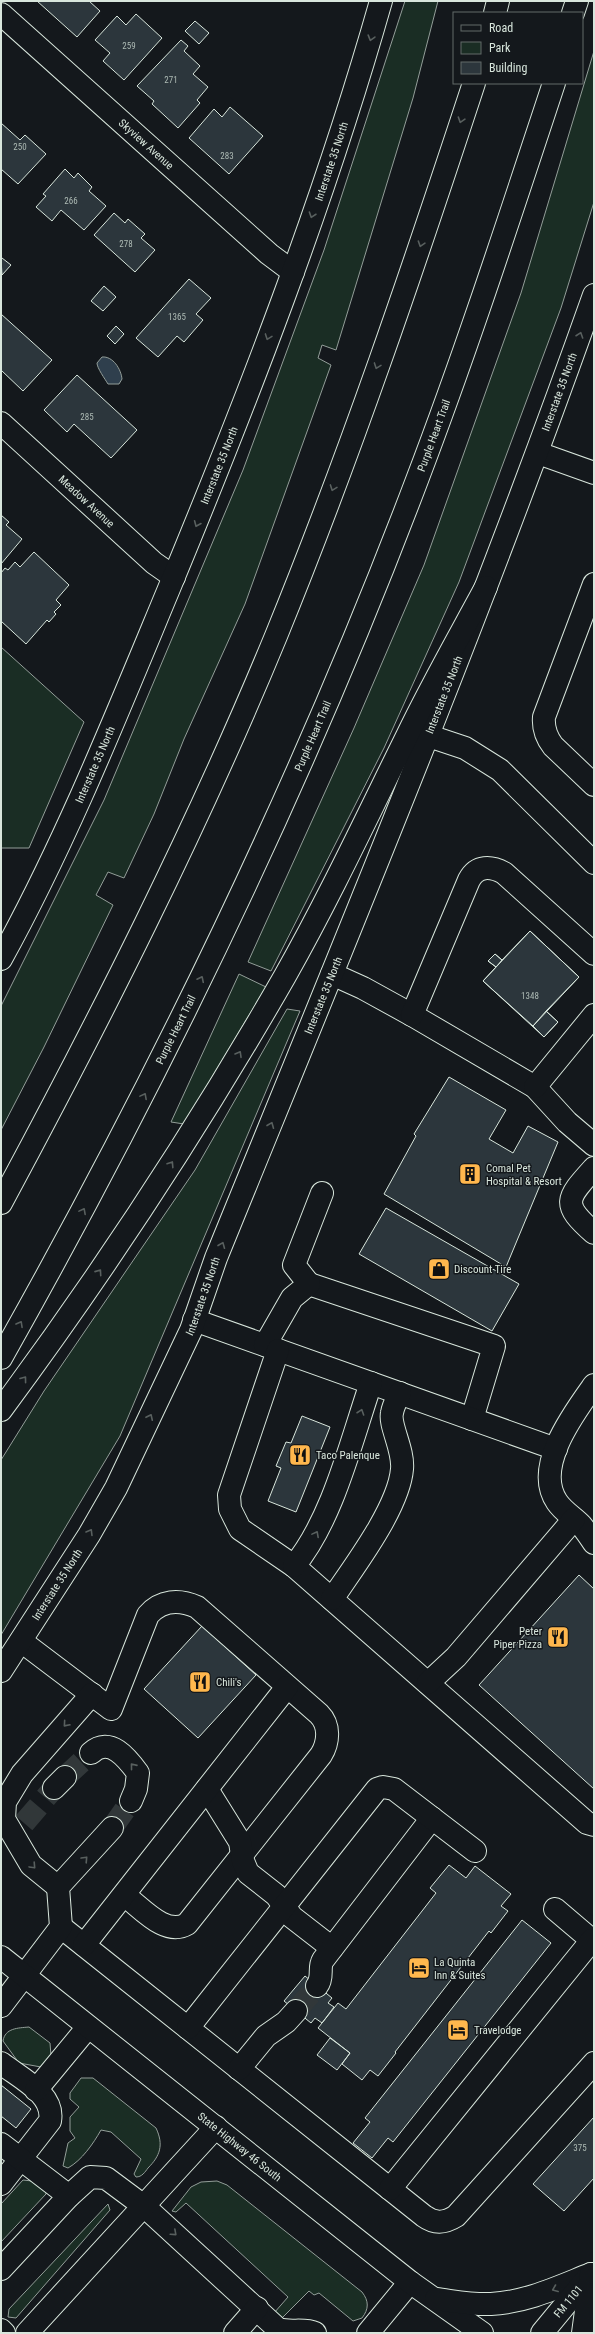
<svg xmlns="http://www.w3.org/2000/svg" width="595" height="2334" font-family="'Roboto Condensed',sans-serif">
<rect width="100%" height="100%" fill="#14181c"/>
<path fill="#1a2d24" stroke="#939e99" d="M405,1h33l-25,97 -77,252 -14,-5 -4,13 13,7 -86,239 -61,135 -30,75 -30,64 -16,-6 -12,23 17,10 -69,142 -43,83v-124l103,-206 139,-330 81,-220z
M594,51v151l-33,106 -102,274 -75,166 -113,223 -23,-9 106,-234 70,-163 97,-272z
M1,647l83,75 -55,126h-28z
M239,974l27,13 -82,137 -13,-2z
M287,1009l13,2 -180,425 -119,199v-175l43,-69 151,-221z
M29,2027l21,16 1,13 -10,11 -22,-4 -16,-22c2,-13 15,-13 26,-14z
M81,2078h12l63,50c8,17 4,28 -8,40 -3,4 -6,9 -12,9l-2,-3 7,-15 -30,-27 -10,-2c-8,14 -19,30 -33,38l-5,-2 5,-23 7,-5 -5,-7v-14l9,-10 -9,-8v-6z
M23,2180l9,1 14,10v3l-45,48v-38z
M217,2181l10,4 135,107c7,9 7,17 0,26l-9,3 -34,-28 -5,2 -5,-4 -27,27 -8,-5 14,-16 -102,-94 -10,9 -4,-1 19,-24 10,-5z
M108,2204l2,6 -94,108 -8,-1 1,-8z"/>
<path fill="#2f3f4d" stroke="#939e99" d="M102,357c11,-1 19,12 20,22l-3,5h-11c-3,-5 -11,-16 -11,-21z"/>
<path fill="#2c363c" stroke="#d8e6dc" d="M37,1h52l11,10 -23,26z
M136,14l26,24 -38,42 -21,-19 7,-8 -15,-13 22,-24 9,9z
M195,21l14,12 -10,11 -14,-13z
M181,40l7,6 -4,5 16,15 -7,8 15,13 -11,13 3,3 -22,25 -26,-24 2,-3 -17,-15z
M230,107l33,29 -34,38 -40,-36 25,-29 8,8z
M1,123l19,17 5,-5 21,19 -28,30 -17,-15z
M65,169l9,9 4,-5 14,14 -3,4 17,15 -22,24 -23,-20 -9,11 -16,-14 10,-11 -3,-2z
M114,213l11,10 3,-4 17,15 -4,4 14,12 -20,22 -41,-37z
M2,258l9,7 -9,10 -1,-16z
M189,279l22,19 -15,16 7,6 -19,22 -7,-6 -19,21 -22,-19z
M104,286l12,11 -13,14 -12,-10z
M1,314l51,46 -29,31 -22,-21z
M116,326l8,8 -9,10 -8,-8z
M77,375l60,55 -26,28 -37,-34 -7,8 -23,-22z
M1,515l8,7 -3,3 16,14 -21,25z
M34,552l35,33 -13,15 5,5 -7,7 2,2 -7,8 -2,-2 -21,24 -25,-23v-48l4,-5 3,2 7,-8 5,5z
M530,931l49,46 -33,34 12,11 -14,15 -61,-56 13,-14 -8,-6 7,-7 7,6z
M530,931l49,46 -46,49 -50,-45z
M495,954l7,6 -6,7 -8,-6z
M546,1011l12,11 -14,15 -11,-11z
M449,1077l57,33 -17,29 24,14 15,-27 30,16 -52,125 -122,-73 32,-58 -2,-2z
M386,1208l133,76 -27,47 -133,-77z
M302,1416l28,11 -34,85 -28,-11 13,-33 -5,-2 10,-24 5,1z
M579,1575l15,14v200l-115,-104z
M202,1626l54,49 -58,63 -54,-49z
M449,1865l17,13 9,-12 36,28 -10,12 7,5 -17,22 -2,-2 -94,121 1,1 -18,23 -8,-6 -8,10 -20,-16 8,-11 -32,-25 20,-25 8,6 90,-116 -6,-5z
M522,1920l29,23 -158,199 -5,-4 -16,20 -19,-15 17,-21 -5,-4z
M305,1976l27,22 -4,5 6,4 -12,16 -7,-5 -4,5 -27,-22z
M330,2038l20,15 -13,17 -20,-15z
M1,2085l30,24 -15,19 -15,-12z
M594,2117v61l-30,33 -31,-27z"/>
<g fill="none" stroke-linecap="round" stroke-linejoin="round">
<path stroke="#313739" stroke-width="22" stroke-dasharray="22 11" stroke-linecap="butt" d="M65,1777l26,-24
M24,1823l30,-35
M112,1828l19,-27
M296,2011l21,-25"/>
<g stroke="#d8e6dc" stroke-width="24">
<g id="minor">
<path id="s1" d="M1,14l268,240 24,18"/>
<path id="s2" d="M1,423l153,140 20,14"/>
<path d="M538,453l56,20"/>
<path d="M594,584l-50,133c-1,11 2,20 9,29l41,39"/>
<path d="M429,736l36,12 35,22 94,93"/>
<path d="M332,974l31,14 49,27 123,72 32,35 27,23"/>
<path d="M412,1015l57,-135c8,-15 22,-14 35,-7l90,81"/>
<path d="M535,1087l59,-72"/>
<path d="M594,1168c-28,31 -33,36 0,65"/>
<path d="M309,1284l185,62 -22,73"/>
<path d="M194,1320l362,129"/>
<path d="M265,1345l27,-47 17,-14 -15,-19 28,-72"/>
<path d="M278,1350l-49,145 1,14 10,20 54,37 293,257 7,2"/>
<path d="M594,1385c-20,28 -61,82 -37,117 6,9 16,15 24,23 5,6 9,12 13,18"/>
<path d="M294,1566c39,-47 57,-125 77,-183"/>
<path d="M332,1599c22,-32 67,-92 70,-130 2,-19 -13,-44 -10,-56 1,-7 5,-14 8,-20"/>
<path d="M21,1641l90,68 37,-94c13,-15 31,-16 49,-8l122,107c11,11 10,28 2,41l-134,169c-22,13 -46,-17 -63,-29"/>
<path d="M428,1683l28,-26 118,-138"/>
<path d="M91,1753c19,-17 36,5 47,20l-2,16 -5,12"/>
<path d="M54,1788l11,-11"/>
<path d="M207,1789l33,53 3,19 5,12 28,22 16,22 40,31"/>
<path d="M58,1887l-27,-22 -27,-46 1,-17 17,-28 70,-80"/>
<path d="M555,1909l39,33"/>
<path d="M61,1927l363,289c11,8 21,7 32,0l138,-153"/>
<path d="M84,1945l203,-258"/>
<path d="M317,1986c7,-9 1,-18 6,-26l109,-142"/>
<path d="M1,2006l60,-79 -3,-40 54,-59"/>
<path d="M188,2028l189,-239 6,-2 11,2 81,62"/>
<path d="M1,2063c19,15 54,31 49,58l-49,63"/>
<path d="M239,2069l27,-33 20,-14 10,-11"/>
<path d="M36,2090l52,-63"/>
<path d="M1,2144l68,52"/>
<path d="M390,2189l202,-249"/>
<path d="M1,2269l68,-73 21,-19 16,1 39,29 133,122c12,4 26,-1 37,4"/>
<path d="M1,2330l3,3"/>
<path d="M27,2333l189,-206"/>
<path d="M235,2333l22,-25"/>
<path d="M368,2333l42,-51"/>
</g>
</g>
<g stroke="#d8e6dc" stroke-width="24">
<g id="major">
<path id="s3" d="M1,959c65,-118 115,-243 167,-368 80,-193 156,-389 213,-590"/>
<path id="s4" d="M1,1671l88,-136 27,-47 75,-158 25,-72c130,-319 263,-638 378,-963"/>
<path id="s5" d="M1,1957l409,325 72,51"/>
<path d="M436,2299c17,2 37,6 55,5 36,-2 67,-17 100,-30"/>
<path id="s6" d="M542,2333l47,-57"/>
<path d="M583,2333l8,-59"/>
</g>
</g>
<g stroke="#d8e6dc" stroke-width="24">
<g id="highway">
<path d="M495,13l3,-12"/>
<path d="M573,13l4,-12"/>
<path d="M1,1203c99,-184 195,-373 275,-567 74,-181 137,-367 198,-553"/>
<path id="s7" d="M1,1358c159,-282 301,-574 416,-878 50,-131 93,-264 137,-397"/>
<path d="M1,1410c103,-139 198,-284 284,-434 44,-78 82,-159 122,-240 24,-50 52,-99 79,-149"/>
</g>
</g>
<use href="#minor" stroke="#14181c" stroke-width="22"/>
<use href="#major" stroke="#14181c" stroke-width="22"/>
<use href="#highway" stroke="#14181c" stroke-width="22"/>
</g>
<defs><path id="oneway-chevron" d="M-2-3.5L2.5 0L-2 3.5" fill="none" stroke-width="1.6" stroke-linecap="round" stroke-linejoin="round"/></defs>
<g stroke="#59605f">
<use href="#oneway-chevron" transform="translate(371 38) rotate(106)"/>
<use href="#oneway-chevron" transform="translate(461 120) rotate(108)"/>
<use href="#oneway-chevron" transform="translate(312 215) rotate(109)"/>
<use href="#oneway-chevron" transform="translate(421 244) rotate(108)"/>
<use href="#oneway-chevron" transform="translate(580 335) rotate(-71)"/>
<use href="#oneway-chevron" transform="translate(268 337) rotate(110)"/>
<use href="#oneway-chevron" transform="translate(377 366) rotate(110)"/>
<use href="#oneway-chevron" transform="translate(333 488) rotate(110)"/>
<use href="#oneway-chevron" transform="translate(197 524) rotate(113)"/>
<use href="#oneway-chevron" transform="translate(201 979) rotate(-64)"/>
<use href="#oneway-chevron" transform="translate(239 1054) rotate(-60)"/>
<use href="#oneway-chevron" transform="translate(144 1096) rotate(-62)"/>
<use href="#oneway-chevron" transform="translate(271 1125) rotate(-68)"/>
<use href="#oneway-chevron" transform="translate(171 1164) rotate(-57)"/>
<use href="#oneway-chevron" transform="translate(83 1211) rotate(-62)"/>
<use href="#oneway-chevron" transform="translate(222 1245) rotate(-68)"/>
<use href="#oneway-chevron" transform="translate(99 1272) rotate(-55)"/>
<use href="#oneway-chevron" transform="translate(20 1324) rotate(-61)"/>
<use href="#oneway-chevron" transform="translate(24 1379) rotate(-53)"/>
<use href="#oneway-chevron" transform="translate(361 1412) rotate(-71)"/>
<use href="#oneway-chevron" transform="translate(150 1417) rotate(-65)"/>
<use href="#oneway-chevron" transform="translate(90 1532) rotate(-59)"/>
<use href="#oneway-chevron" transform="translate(316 1534) rotate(-62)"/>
<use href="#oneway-chevron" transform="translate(66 1724) rotate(131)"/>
<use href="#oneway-chevron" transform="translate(133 1766) rotate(-129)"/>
<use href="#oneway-chevron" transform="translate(85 1859) rotate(-47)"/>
<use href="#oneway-chevron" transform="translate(33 1866) rotate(47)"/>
<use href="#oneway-chevron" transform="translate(174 2233) rotate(42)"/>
<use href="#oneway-chevron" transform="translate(555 2289) rotate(158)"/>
</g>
<defs>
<g id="building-square" transform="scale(1.15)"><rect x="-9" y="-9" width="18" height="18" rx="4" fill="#ffb74d" stroke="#14181c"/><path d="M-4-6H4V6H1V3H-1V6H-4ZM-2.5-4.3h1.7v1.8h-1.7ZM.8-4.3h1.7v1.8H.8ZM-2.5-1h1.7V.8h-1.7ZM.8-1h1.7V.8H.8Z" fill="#111"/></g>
<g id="shop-square" transform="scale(1.15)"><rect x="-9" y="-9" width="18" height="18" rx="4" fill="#ffb74d" stroke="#14181c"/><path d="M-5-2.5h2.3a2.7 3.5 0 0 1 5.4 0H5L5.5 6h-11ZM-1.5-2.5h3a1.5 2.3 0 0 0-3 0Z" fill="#111"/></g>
<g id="restaurant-square" transform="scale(1.15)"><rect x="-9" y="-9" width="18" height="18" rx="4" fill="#ffb74d" stroke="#14181c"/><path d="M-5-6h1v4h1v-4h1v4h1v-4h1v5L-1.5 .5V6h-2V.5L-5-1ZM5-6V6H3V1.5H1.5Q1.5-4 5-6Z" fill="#111"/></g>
<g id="hotel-square" transform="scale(1.15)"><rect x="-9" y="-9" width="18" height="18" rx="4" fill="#ffb74d" stroke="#14181c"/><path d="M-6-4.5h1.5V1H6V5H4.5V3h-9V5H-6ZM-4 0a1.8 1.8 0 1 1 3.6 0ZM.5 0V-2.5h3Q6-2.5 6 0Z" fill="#111"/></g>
</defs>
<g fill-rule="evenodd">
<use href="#building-square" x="470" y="1174"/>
<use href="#shop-square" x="439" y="1269"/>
<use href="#restaurant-square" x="300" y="1455"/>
<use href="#restaurant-square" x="558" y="1637"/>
<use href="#restaurant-square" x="200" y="1682"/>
<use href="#hotel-square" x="419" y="1968"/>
<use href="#hotel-square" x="458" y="2030"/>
</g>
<g text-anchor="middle" stroke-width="3" stroke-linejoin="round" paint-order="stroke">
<g font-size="9" fill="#adbab4">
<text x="129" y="49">259</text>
<text x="171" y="83">271</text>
<text x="20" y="150">250</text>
<text x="227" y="159">283</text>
<text x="71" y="204">266</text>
<text x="126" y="247">278</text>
<text x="177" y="320">1365</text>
<text x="87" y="420">285</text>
<text x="530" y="999">1348</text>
<text x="580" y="2151">375</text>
</g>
<g font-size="11" fill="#d8e6dc" stroke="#14181c">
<text dy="4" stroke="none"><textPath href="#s1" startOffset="195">Skyview Avenue</textPath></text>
<text dy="4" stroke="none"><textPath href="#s3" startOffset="864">Interstate 35 North</textPath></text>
<text dy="4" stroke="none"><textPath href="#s4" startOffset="1399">Interstate 35 North</textPath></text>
<text dy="4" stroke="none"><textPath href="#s7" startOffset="1020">Purple Heart Trail</textPath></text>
<text dy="4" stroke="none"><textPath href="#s3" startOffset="540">Interstate 35 North</textPath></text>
<text dy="4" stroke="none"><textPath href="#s2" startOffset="116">Meadow Avenue</textPath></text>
<text dy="4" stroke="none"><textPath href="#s4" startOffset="1075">Interstate 35 North</textPath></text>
<text dy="4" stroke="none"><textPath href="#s7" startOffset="696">Purple Heart Trail</textPath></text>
<text dy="4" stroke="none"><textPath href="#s3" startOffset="216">Interstate 35 North</textPath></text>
<text dy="4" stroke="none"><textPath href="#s4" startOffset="751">Interstate 35 North</textPath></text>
<text dy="4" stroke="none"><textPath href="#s7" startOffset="372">Purple Heart Trail</textPath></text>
<text dy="4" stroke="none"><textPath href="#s4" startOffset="427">Interstate 35 North</textPath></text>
<text dy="4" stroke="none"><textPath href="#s4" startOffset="103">Interstate 35 North</textPath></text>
<text dy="4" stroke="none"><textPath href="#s5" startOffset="305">State Highway 46 South</textPath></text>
<text dy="4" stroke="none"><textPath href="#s6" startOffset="41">FM 1101</textPath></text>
</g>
<g font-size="11" fill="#d8e6dc" stroke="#14181c" text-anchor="start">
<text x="486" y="1172">Comal Pet<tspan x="486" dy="13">Hospital &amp; Resort</tspan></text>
<text x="454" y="1273">Discount Tire</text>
<text x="316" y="1459">Taco Palenque</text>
<text x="542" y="1635" text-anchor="end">Peter<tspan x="542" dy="13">Piper Pizza</tspan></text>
<text x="216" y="1686">Chili's</text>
<text x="434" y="1966">La Quinta<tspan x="434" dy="13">Inn &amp; Suites</tspan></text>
<text x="474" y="2034">Travelodge</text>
</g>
</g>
<rect width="595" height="2334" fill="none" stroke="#d8e6dc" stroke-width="4"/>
<rect x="453" y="12" width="130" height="72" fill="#14181c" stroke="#626a69"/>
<rect x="461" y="25" width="20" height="6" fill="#14181c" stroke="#626a69"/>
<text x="489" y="32" font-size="12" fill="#d8e6dc">Road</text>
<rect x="461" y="42" width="20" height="12" fill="#1a2d24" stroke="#626a69"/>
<text x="489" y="52" font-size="12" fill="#d8e6dc">Park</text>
<rect x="461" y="62" width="20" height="12" fill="#2c363c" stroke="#626a69"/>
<text x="489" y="72" font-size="12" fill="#d8e6dc">Building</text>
</svg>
